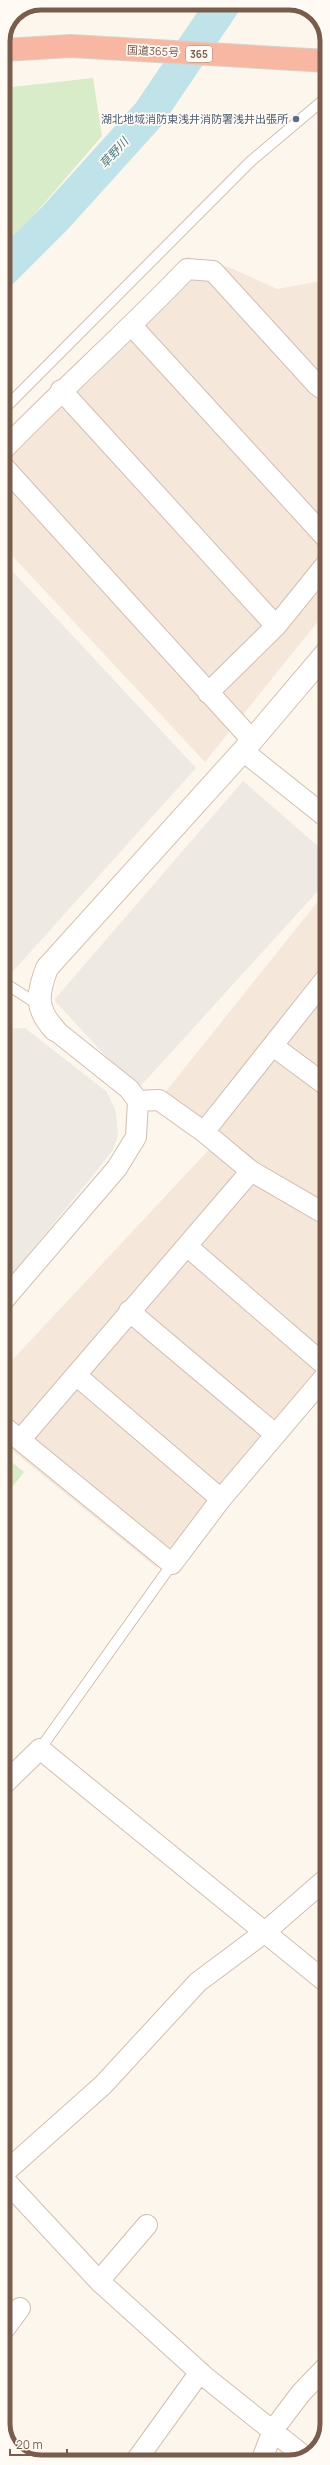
<svg xmlns="http://www.w3.org/2000/svg" width="330" height="2465" font-family="Manrope,'Noto Sans JP',sans-serif">
<rect width="100%" height="100%" fill="#fdf6ec"/>
<path fill="#f5e8da" d="M188,257l43,11 46,21 50,-9v330l-122,152 -202,-216v-112z
M327,890v319l-168,-109z
M216,1142l111,69v158l-170,199 -154,-125v-73z"/>
<path fill="#efe9e4" d="M3,561l193,207 -190,211 -3,-3z
M243,781l84,73v27l-190,209 -83,-90z
M25,1028l82,64 9,20 2,23 -5,15 -11,14 -99,122v-257z"/>
<path fill="#d8ecc9" d="M93,78l9,58 -99,115v-163z
M3,1455l21,17 -21,27z"/>
<g fill="none" stroke-linecap="round" stroke-linejoin="round">
<path stroke="#bfe3e8" stroke-width="34" d="M3,270l52,-52 94,-104 75,-111"/>
<g stroke="#d1beb0" stroke-width="12">
<path id="lane" d="M3,410l248,-249 76,-64
M3,982l36,23
M40,1749l132,-185"/>
</g>
<g stroke="#d1beb0" stroke-width="22">
<path id="street" d="M132,326l195,213
M61,390l215,236
M3,450c60,-62 125,-119 184,-181l26,2 104,114 10,7
M3,466l249,274
M208,693l68,-67 51,-63
M243,751l84,67
M273,1046l54,40
M138,1101l21,-1 45,32 47,39 76,44
M204,1132l123,-155
M188,1247l139,120
M3,1301l114,-133 19,-31 2,-36 -9,-12 -74,-59
M129,1311l146,123
M77,1376l144,123
M3,1426l169,138 49,-65 106,-125
M21,1439l230,-268
M3,1785l37,-36 287,234
M3,2174l100,-89 95,-103 67,-50 62,-54
M3,2178l96,103 105,95 100,80
M99,2281l48,-56
M3,2331l17,-23
M135,2462l65,-90
M261,2462l12,-32 28,-37 26,-27"/>
</g>
<g stroke="#d6c0b0" stroke-width="24">
<path id="secondary" d="M55,1030c-20,-21 -18,-36 -8,-62l196,-217 84,-99"/>
</g>
<g stroke="#dad1cd" stroke-width="24">
<path id="highway" d="M3,50l68,-4 256,15"/>
</g>
<use href="#lane" stroke="#fff" stroke-width="10"/>
<use href="#street" stroke="#fff" stroke-width="20"/>
<use href="#secondary" stroke="#fff" stroke-width="22"/>
<use href="#highway" stroke="#f7b7a3" stroke-width="22"/>
</g>
<circle fill="#5c6f8a" stroke="#fffaf3" stroke-width="1.5" cx="296" cy="119" r="4"/>
<g text-anchor="middle" stroke-width="3.5" stroke-linejoin="round" paint-order="stroke">
<rect fill="#fffaf3" stroke="#a28b7f" stroke-width="1" x="186" y="46" width="26" height="16" rx="3"/>
<g font-size="10" font-weight="bold" fill="#7a5c4d">
<text x="199" y="58">365</text>
</g>
<g font-size="11" fill="#7a5c4d" stroke="#fffaf3">
<text transform="translate(153 51) rotate(3)" y="4">国道365号</text>
</g>
<g font-size="11" fill="#4e5e75" stroke="#fffaf3" text-anchor="end">
<text x="288" y="123">湖北地域消防東浅井消防署浅井出張所</text>
</g>
<g font-size="12" font-style="italic" fill="#437c86" stroke="#fffaf3">
<text transform="translate(114 153) rotate(-48)" y="4">草野川</text>
</g>
</g>
<path d="M0 0H330V2465H0ZM41 10H289A31 31 0 0 1 320 41V2424A31 31 0 0 1 289 2455H41A31 31 0 0 1 10 2424V41A31 31 0 0 1 41 10Z" fill="#fffaf3" fill-rule="evenodd"/>
<path fill="none" stroke="#7a5c4d" stroke-width="5" d="M41 10H289A31 31 0 0 1 320 41V2424A31 31 0 0 1 289 2455H41A31 31 0 0 1 10 2424V41A31 31 0 0 1 41 10Z"/>
<path d="M10 2449v6h57v-6" fill="none" stroke="#7a5c4d" stroke-width="2"/>
<text x="16" y="2449" font-size="12" fill="#7a5c4d" stroke="#fffaf3" stroke-width="3" paint-order="stroke">20 m</text>
</svg>
